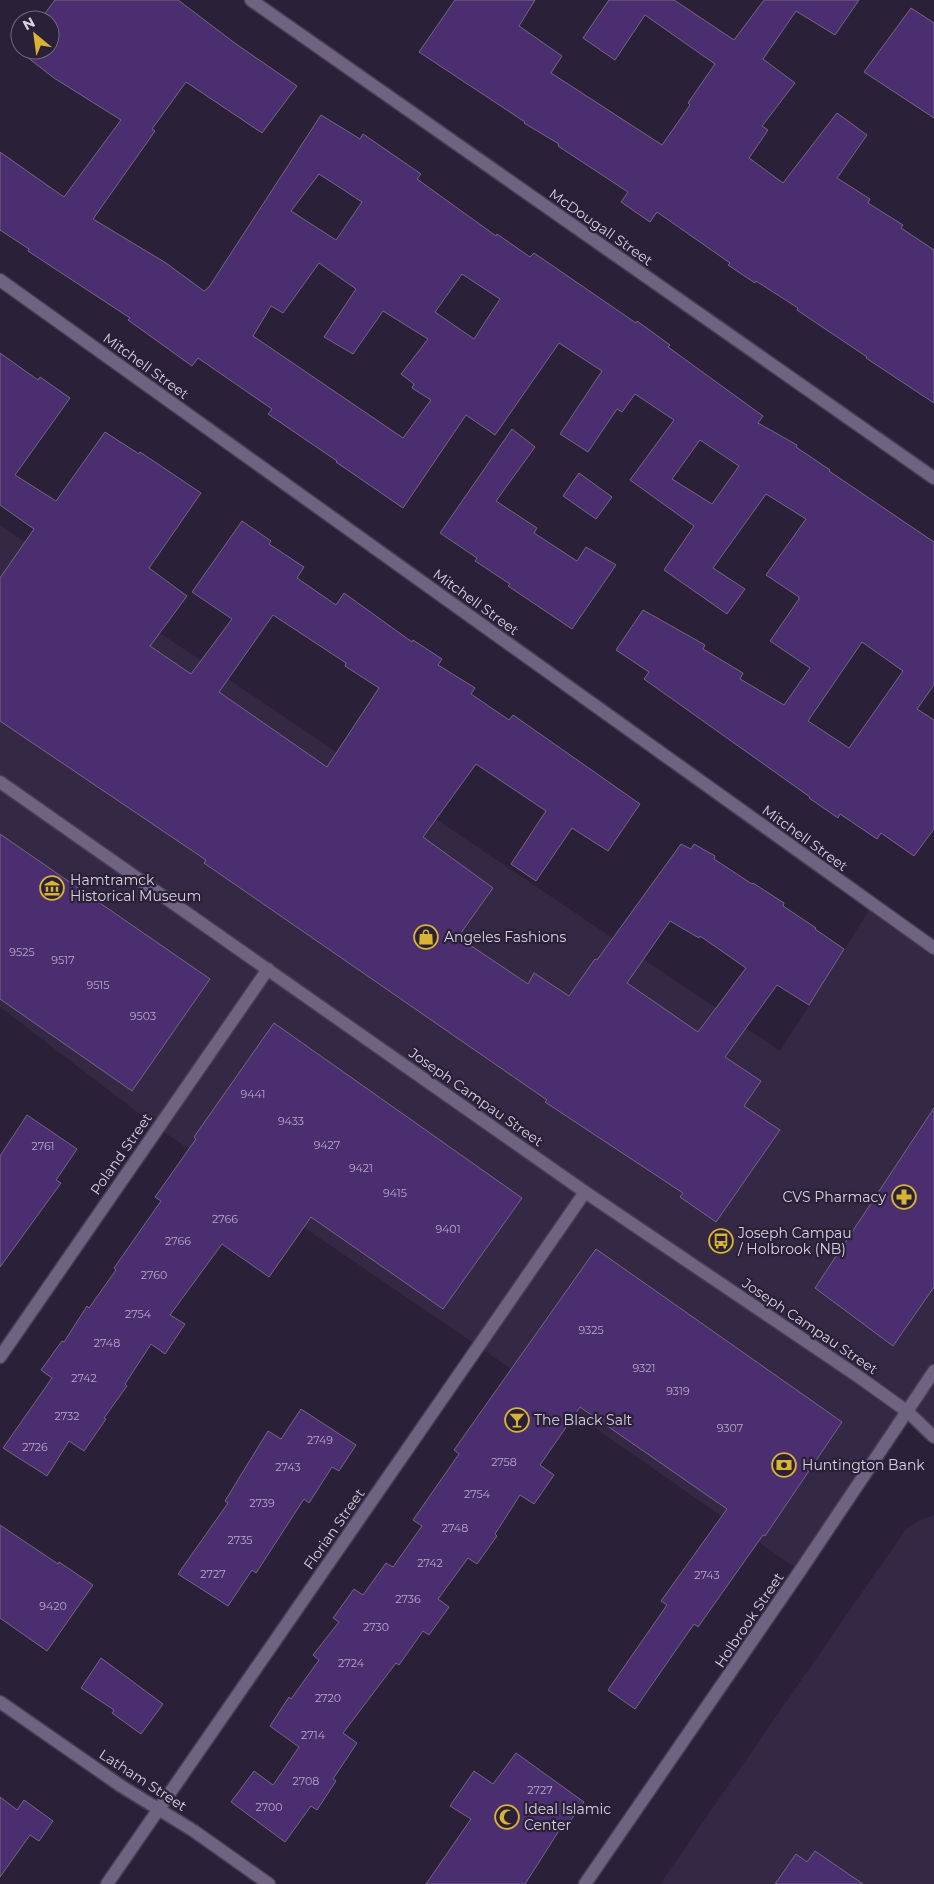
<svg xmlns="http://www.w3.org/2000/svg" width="934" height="1884" font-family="Montserrat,sans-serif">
<rect width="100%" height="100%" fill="#2a2138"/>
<path fill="#342845" d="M0,525l780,526 93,-147 61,44v489l-26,-24 -108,158 -322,-225 -320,-218 -158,-121z
M934,1515v369h-274l246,-355 12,-8z"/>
<path fill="#4b2e70" stroke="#726882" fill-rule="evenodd" d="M55,0h123l58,44 61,42 -35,47 -76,-51 -34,47 3,2 -62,88 73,44 38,28 5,-4 112,-172 39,24 3,-5 58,40 -4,5 79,57 1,-2 33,23 4,-4 102,70 1,-2 33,24 -2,2 95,69 -5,7 39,22 -1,2 34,23 -1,1 105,71v143l-17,24 17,11v109l-20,27 -33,-23 -4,6 -37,-25 -2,4 -29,-20 1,-1 -166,-118 5,-7 -33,-22 27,-40 62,35 -2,4 40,24 -3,6 44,26 26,-37 -40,-27 29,-42v-2l-33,-22 40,-56 -40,-25 -53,74 32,21 -18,25 -63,-44 30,-44 -64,-46 44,-60 -39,-26 -13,18 -5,-3 -29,43 -28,-18 42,-63 -43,-28 -64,92 -29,-20 -63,93 -67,-46 1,-1 -69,-47 4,-5 -74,-51 -6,8 -64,-46 2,-2 -102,-67 1,-2 -29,-19v-78l64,45 57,-77 -67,-42 -36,-28 2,-3v3h30v-30h-10zM319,174l43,28 -26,38 -45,-29zM319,263l37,26 -32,48 29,17 30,-43 45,28 -27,35 13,10 -2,4 19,12 -28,38 -150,-102 18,-30 12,7zM462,274l38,25 -26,40 -39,-27zM700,440l39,26 -27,38 -40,-25zM862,642l41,29 -54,77 -41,-27z
M455,0h80l-16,26 43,30 -11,17 111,72 28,-40 -2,-2 27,-39 -70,-49 -30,45 -32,-22 26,-38h65l60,40 30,-40h95l-24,35 -39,-24 -33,48 32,24 -33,43 6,4 -19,28 34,25 54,-70 30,22 -30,43 33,21 -2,4 35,22 -2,3 33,22v153l-68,-45 1,-1 -70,-47 1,-2 -42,-27 -1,2 -27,-18 2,-2 -73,-51 -7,10 -29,-20 7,-10 -70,-46 1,-2 -35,-21 1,-1 -106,-70z
M911,8l23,15v95l-70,-46z
M0,353l38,27 2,-3 30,21 -55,77 41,26 49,-69 34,22 1,-2 61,41 -52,75 38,28 -37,50 41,28 41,-55 -40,-27 50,-71 29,20 -2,3 35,23 -7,11 39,27 8,-12 68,49 1,-2 29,19 -4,6 37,23 -4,6 38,26 4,-5 127,89 -32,47 -36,-23 -36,53 -25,-17 35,-53 -70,-47 -53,73 70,51 -35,49 70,47 6,-11 35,23 26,-37 2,1 84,-116 10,5 3,-5 21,12 -1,3 38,25 1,-1 31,20 -1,3 33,22 -1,1 29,20 -35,56 -32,-20 -52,72 36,24 -17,25 36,24 -64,92 -36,-25 3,-4 -138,-91 2,-2 -343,-237 2,-3 -206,-139v-143l34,-49 -34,-24zM273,615l73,48 -1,3 34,22 -52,79 -108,-75zM670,921l29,17 1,-2 46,32 -48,64 -71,-49z
M512,429l23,18 -39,54 41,27 -3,5 43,28 9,-14 30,18 -44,64 -64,-43 2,-2 -35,-23 2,-3 -37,-25z
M579,473l33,24 -16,22 -33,-23z
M0,834l210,145 -78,112 -132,-92z
M274,1023l248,175 -79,111 -132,-92 -42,60 -47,-33 -52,71 15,9 -20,30 -14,-10 -26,40 2,2 -23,32 2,1 -22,32 -15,-10 -22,35 -44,-28 49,-70 -11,-8 21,-29 2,1 23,-36 2,2 27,-38 -2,-2 47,-67 -6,-4 41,-58 -2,-2z
M934,1108v179l-41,59 -78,-58z
M27,1115l50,34 -21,31 5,3 -61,84v-111z
M596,1249l246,173 -77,114 -2,-1 -65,92 -4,-3 -59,85 -27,-19 59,-85 -6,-4 66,-92 -147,-102 -40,58 14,10 -20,29 -14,-9 -25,39 2,2 -20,28 -9,-6 -30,41 11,8 -20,28 -6,-4 -24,34 -3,-2 -53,70 14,10 -24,36 3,2 -19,29 -6,-4 -26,36 -54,-40 23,-31 19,14 26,-38 -29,-21 19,-29 2,2 28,-39 -6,-5 26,-33 -6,-4 21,-29 9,6 23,-32 7,4 29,-41 -9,-6 46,-66 -5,-4z
M301,1409l55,36 -17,26 -7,-4 -23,36 -5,-4 -48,74 -4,-3 -24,36 -50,-32 50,-71 -3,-2 43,-70 13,8z
M0,1525l58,39 1,-2 34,23 -46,66 -47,-33z
M101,1658l62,46 -22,30 -29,-21 2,-3 -33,-22z
M516,1753l68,49 -19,26 -3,-2 -37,58h-99l45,-65 -21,-13 24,-35 19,13z
M0,1797l17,13 7,-10 29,21 -14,20 -9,-6 -30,42z
M815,1851l48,33h-88l21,-30 11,8z"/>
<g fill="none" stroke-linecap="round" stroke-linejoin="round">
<g stroke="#463d53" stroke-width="15">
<path id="minor" d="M251,0l683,478
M0,280l934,668
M0,782l585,410 274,185 49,35 26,25
M0,1357l268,-388
M0,1702l121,84 73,45 75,53
M107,1884l478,-692
M585,1884l215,-313 134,-200"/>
</g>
<use href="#minor" stroke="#6f6382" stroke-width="12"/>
</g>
<defs>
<g id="museum-ring" transform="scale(1.25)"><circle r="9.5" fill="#2a2138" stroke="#d9b334" stroke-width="1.5"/><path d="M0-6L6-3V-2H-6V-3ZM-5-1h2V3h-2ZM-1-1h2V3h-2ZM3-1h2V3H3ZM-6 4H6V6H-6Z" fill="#d9b334"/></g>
<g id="shop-ring" transform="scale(1.25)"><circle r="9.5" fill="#2a2138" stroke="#d9b334" stroke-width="1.5"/><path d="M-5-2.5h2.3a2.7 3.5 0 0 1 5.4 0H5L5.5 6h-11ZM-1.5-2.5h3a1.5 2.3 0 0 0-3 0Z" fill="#d9b334"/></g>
<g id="pharmacy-ring" transform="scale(1.25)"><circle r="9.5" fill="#2a2138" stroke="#d9b334" stroke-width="1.5"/><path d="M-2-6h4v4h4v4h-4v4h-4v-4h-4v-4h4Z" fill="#d9b334"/></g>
<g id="bus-ring" transform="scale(1.25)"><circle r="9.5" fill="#2a2138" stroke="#d9b334" stroke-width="1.5"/><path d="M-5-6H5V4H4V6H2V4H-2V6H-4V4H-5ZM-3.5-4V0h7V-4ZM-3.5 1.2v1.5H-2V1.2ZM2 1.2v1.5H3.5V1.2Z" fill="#d9b334"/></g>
<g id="bar-ring" transform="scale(1.25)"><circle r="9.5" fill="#2a2138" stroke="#d9b334" stroke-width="1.5"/><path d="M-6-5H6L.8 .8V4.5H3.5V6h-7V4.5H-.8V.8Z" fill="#d9b334"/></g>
<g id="bank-ring" transform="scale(1.25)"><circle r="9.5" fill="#2a2138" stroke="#d9b334" stroke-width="1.5"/><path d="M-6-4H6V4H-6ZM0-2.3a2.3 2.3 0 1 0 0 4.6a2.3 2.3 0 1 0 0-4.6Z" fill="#d9b334"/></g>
<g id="mosque-ring" transform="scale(1.25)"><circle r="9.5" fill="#2a2138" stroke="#d9b334" stroke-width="1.5"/><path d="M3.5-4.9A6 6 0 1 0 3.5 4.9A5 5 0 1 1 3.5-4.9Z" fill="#d9b334"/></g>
</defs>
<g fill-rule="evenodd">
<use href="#museum-ring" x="52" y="888"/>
<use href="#shop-ring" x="426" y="937"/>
<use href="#pharmacy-ring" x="904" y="1197"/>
<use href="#bus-ring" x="721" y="1241"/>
<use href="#bar-ring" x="517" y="1420"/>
<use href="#bank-ring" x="784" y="1465"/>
<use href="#mosque-ring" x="507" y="1817"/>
</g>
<g text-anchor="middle" stroke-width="4.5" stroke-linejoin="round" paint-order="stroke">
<g font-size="11" fill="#b4a9c5">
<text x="22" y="956">9525</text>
<text x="63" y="964">9517</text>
<text x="98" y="989">9515</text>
<text x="143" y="1020">9503</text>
<text x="253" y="1098">9441</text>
<text x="291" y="1125">9433</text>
<text x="327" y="1149">9427</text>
<text x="43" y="1150">2761</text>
<text x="361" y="1172">9421</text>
<text x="395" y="1197">9415</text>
<text x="225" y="1223">2766</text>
<text x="448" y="1233">9401</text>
<text x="178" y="1245">2766</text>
<text x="154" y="1279">2760</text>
<text x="138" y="1318">2754</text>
<text x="591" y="1334">9325</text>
<text x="107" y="1347">2748</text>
<text x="644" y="1372">9321</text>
<text x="84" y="1382">2742</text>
<text x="678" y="1395">9319</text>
<text x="67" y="1420">2732</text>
<text x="730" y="1432">9307</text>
<text x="320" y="1444">2749</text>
<text x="35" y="1451">2726</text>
<text x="504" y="1466">2758</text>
<text x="288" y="1471">2743</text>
<text x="477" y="1498">2754</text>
<text x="262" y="1507">2739</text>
<text x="455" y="1532">2748</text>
<text x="240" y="1544">2735</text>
<text x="430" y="1567">2742</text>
<text x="213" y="1578">2727</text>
<text x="707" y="1579">2743</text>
<text x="408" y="1603">2736</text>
<text x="53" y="1610">9420</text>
<text x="376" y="1631">2730</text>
<text x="351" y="1667">2724</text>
<text x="328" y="1702">2720</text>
<text x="313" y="1739">2714</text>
<text x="306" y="1785">2708</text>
<text x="540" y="1794">2727</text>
<text x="269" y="1811">2700</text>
</g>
<g font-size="14" fill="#d7d2e1" stroke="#2a2138">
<text transform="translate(601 227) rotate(35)" y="5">McDougall Street</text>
<text transform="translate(146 366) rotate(36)" y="5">Mitchell Street</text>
<text transform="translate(476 602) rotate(36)" y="5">Mitchell Street</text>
<text transform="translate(805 838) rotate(36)" y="5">Mitchell Street</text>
<text transform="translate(476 1097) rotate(35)" y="5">Joseph Campau Street</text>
<text transform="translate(121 1154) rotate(-55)" y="5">Poland Street</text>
<text transform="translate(810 1326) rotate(34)" y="5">Joseph Campau Street</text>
<text transform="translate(334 1529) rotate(-55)" y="5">Florian Street</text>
<text transform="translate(749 1620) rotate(-56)" y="5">Holbrook Street</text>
<text transform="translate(143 1780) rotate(33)" y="5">Latham Street</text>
</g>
<g font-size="14" fill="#d7d2e1" stroke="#2a2138" text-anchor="start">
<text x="70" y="885">Hamtramck<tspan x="70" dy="16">Historical Museum</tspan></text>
<text x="444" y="942">Angeles Fashions</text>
<text x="886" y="1202" text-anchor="end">CVS Pharmacy</text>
<text x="738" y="1238">Joseph Campau<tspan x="738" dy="16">/ Holbrook (NB)</tspan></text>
<text x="534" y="1425">The Black Salt</text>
<text x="802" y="1470">Huntington Bank</text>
<text x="524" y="1814">Ideal Islamic<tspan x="524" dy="16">Center</tspan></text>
</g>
</g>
<g transform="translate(35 35) rotate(331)"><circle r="24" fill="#2a2138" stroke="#6f687c"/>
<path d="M0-4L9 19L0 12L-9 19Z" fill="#d9b334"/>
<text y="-8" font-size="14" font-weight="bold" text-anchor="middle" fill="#d7d2e1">N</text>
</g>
</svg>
